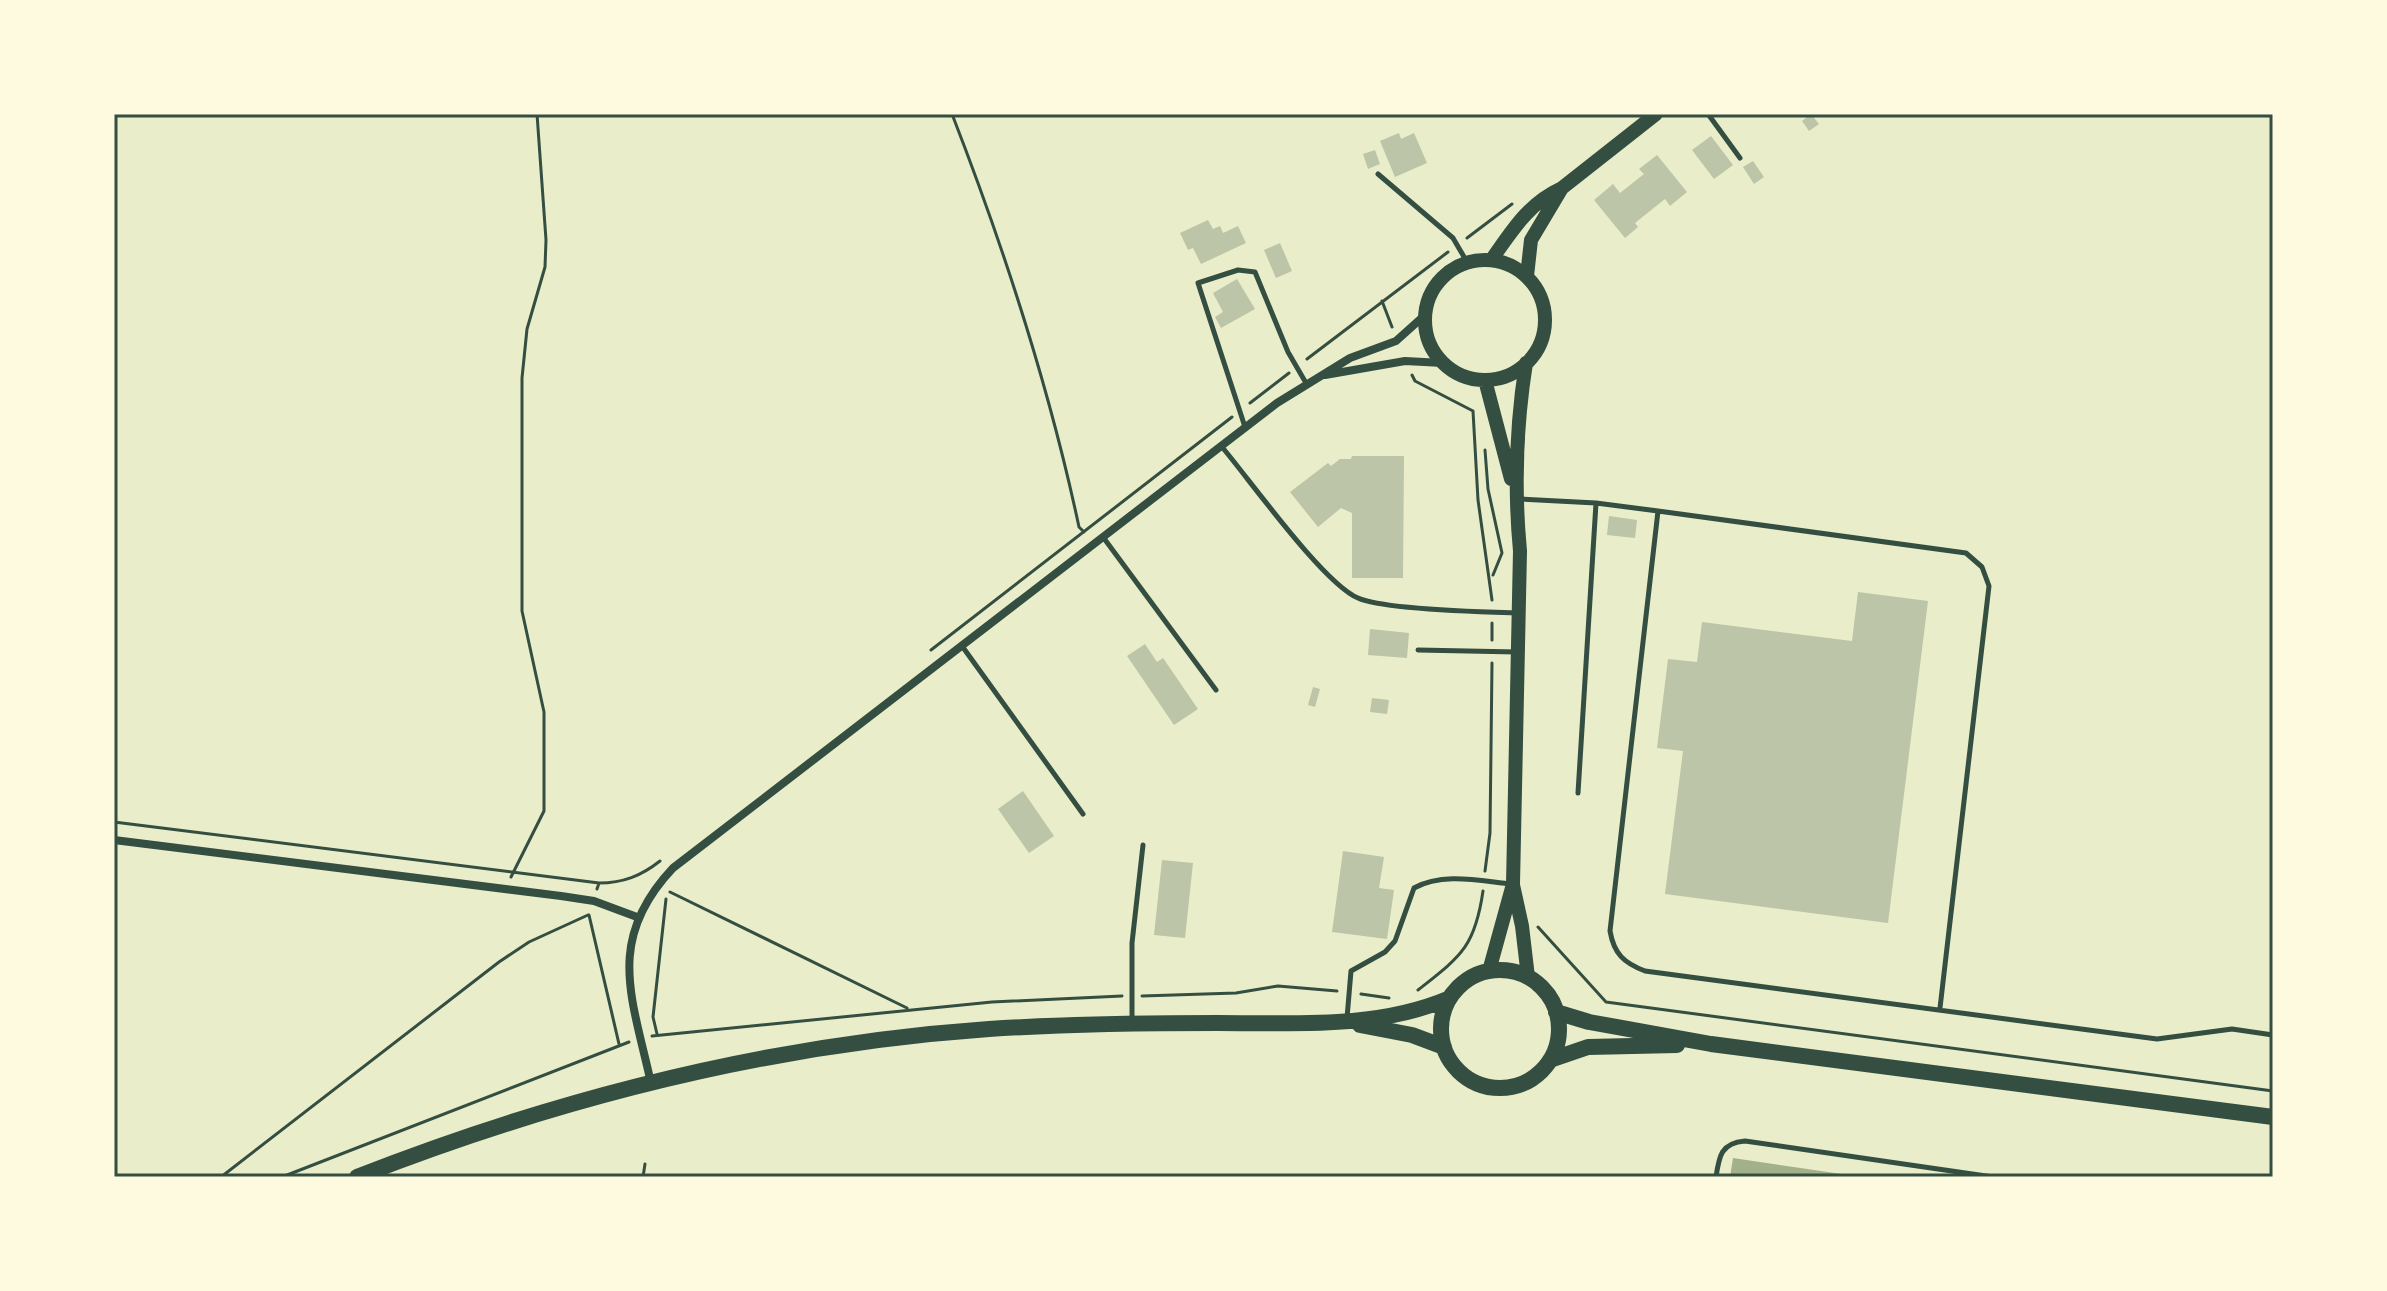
<svg xmlns="http://www.w3.org/2000/svg" width="2387" height="1291" font-family="Lato,sans-serif">
<rect width="100%" height="100%" fill="#e9edc9"/>
<path fill="#a3b18a" d="M1733,1158l122,18 -1,1h-124z"/>
<path fill="#bcc5a7" d="M1811,114l8,10 -10,7 -7,-10z
M1399,133l2,6 13,-6 13,30 -32,14 -15,-36z
M1711,136l22,29 -19,14 -22,-29z
M1375,150l5,14 -12,5 -5,-15z
M1657,155l30,37 -17,14 -5,-7 -30,24 3,4 -13,11 -31,-38 19,-16 7,9 24,-19 -5,-5z
M1753,161l11,16 -10,7 -11,-17z
M1208,220l5,9 7,-3 3,7 15,-7 8,17 -45,21 -8,-16 -5,2 -8,-17z
M1280,243l12,28 -16,7 -12,-28z
M1237,279l18,30 -34,19 -6,-11 8,-5 -10,-19z
M1352,456h52l-1,122h-51v-65l-11,-5 -23,19 -28,-35 38,-29 3,3 9,-7h11z
M1609,516l28,4 -2,18 -28,-3z
M1858,592l70,9 -40,322 -223,-29 18,-143 -26,-3 11,-89 29,3 5,-40 150,19z
M1370,629l39,4 -2,25 -39,-3z
M1145,644l12,18 6,-4 35,51 -24,16 -47,-69z
M1313,687l7,2 -5,18 -7,-2z
M1372,698l17,2 -2,14 -17,-2z
M1023,791l31,45 -25,17 -31,-44z
M1343,851l41,6 -5,31 15,2 -7,49 -55,-7z
M1162,860l31,3 -8,75 -31,-3z"/>
<g fill="none" stroke-linecap="round" stroke-linejoin="round">
<path stroke="#344e41" stroke-width="3" d="M952,114c52,134 97,272 127,413l5,5
M1467,238l45,-34
M1382,301l10,26
M1307,359l141,-107
M1412,375l3,6 58,30
M1250,403l39,-30
M1473,411l5,89 14,100
M1485,450l3,39 14,64 -9,22
M1492,623v17
M931,650l301,-233
M114,822l485,61
M1485,871l5,-38 2,-170
M511,877l33,-66v-99l-22,-101v-233l5,-49 18,-62 1,-27 -9,-126
M597,889l2,-6c24,0 42,-7 61,-22
M670,892l237,116
M589,915l30,129
M1538,927l68,75 667,89
M1418,990c43,-34 57,-43 65,-99
M1361,994l28,4
M1142,996l94,-3 42,-7 59,5
M657,1034l-4,-17 13,-118
M652,1036l340,-34 130,-6
M221,1177l278,-215 30,-20 59,-27
M282,1177l347,-135
M643,1177l2,-13"/>
<path stroke="#344e41" stroke-width="5" d="M1708,114l32,44
M1378,174l75,64 14,24
M1245,427l-47,-144 40,-13 17,2 33,80 18,31
M1222,447c28,33 101,136 136,151 26,12 128,14 161,15
M1521,499l75,4
M1103,537l113,153
M962,646l121,168
M1418,650l99,2
M1578,793l18,-290 62,8
M1940,1008l49,-422 -7,-19 -16,-14 -308,-42 -48,420c4,23 14,32 35,40l512,68 75,-10 41,6
M1347,1018l4,-47 34,-19 10,-11 19,-53c29,-16 66,-7 98,-4
M1132,1019v-76l11,-98
M1716,1177c3,-21 5,-34 29,-36l248,36"/>
<path stroke="#344e41" stroke-width="8" d="M1325,375l80,-14 38,2
M114,840l447,56 33,5 43,16
M651,1083c-19,-86 -46,-143 22,-215l604,-465 73,-45 46,-17 29,-26"/>
<path stroke="#344e41" stroke-width="14" d="M1492,259c20,-28 36,-55 68,-70
M1425 320a60 60 0 1 1 120 0a60 60 0 1 1-120 0Z
M1527,276l4,-36 31,-52 94,-74
M1485,380l26,99
M1513,885l9,41 6,51
M1489,971l24,-87 7,-333c-6,-64 -4,-125 6,-188"/>
<path stroke="#344e41" stroke-width="16" d="M1441 1029a59 59 0 1 1 118 0a59 59 0 1 1-118 0Z
M1556,1012l33,10 122,22 562,73
M1360,1025l52,10 32,12
M1550,1060l38,-13 89,-2
M357,1177c201,-79 416,-133 632,-148 76,-5 153,-6 229,-6 79,0 159,6 232,-25"/>
</g>
<rect width="2387" height="1291" fill="none" stroke="#fefae0" stroke-width="232"/>
<rect x="116" y="116" width="2155" height="1059" fill="none" stroke="#344e41" stroke-width="3"/>
</svg>
